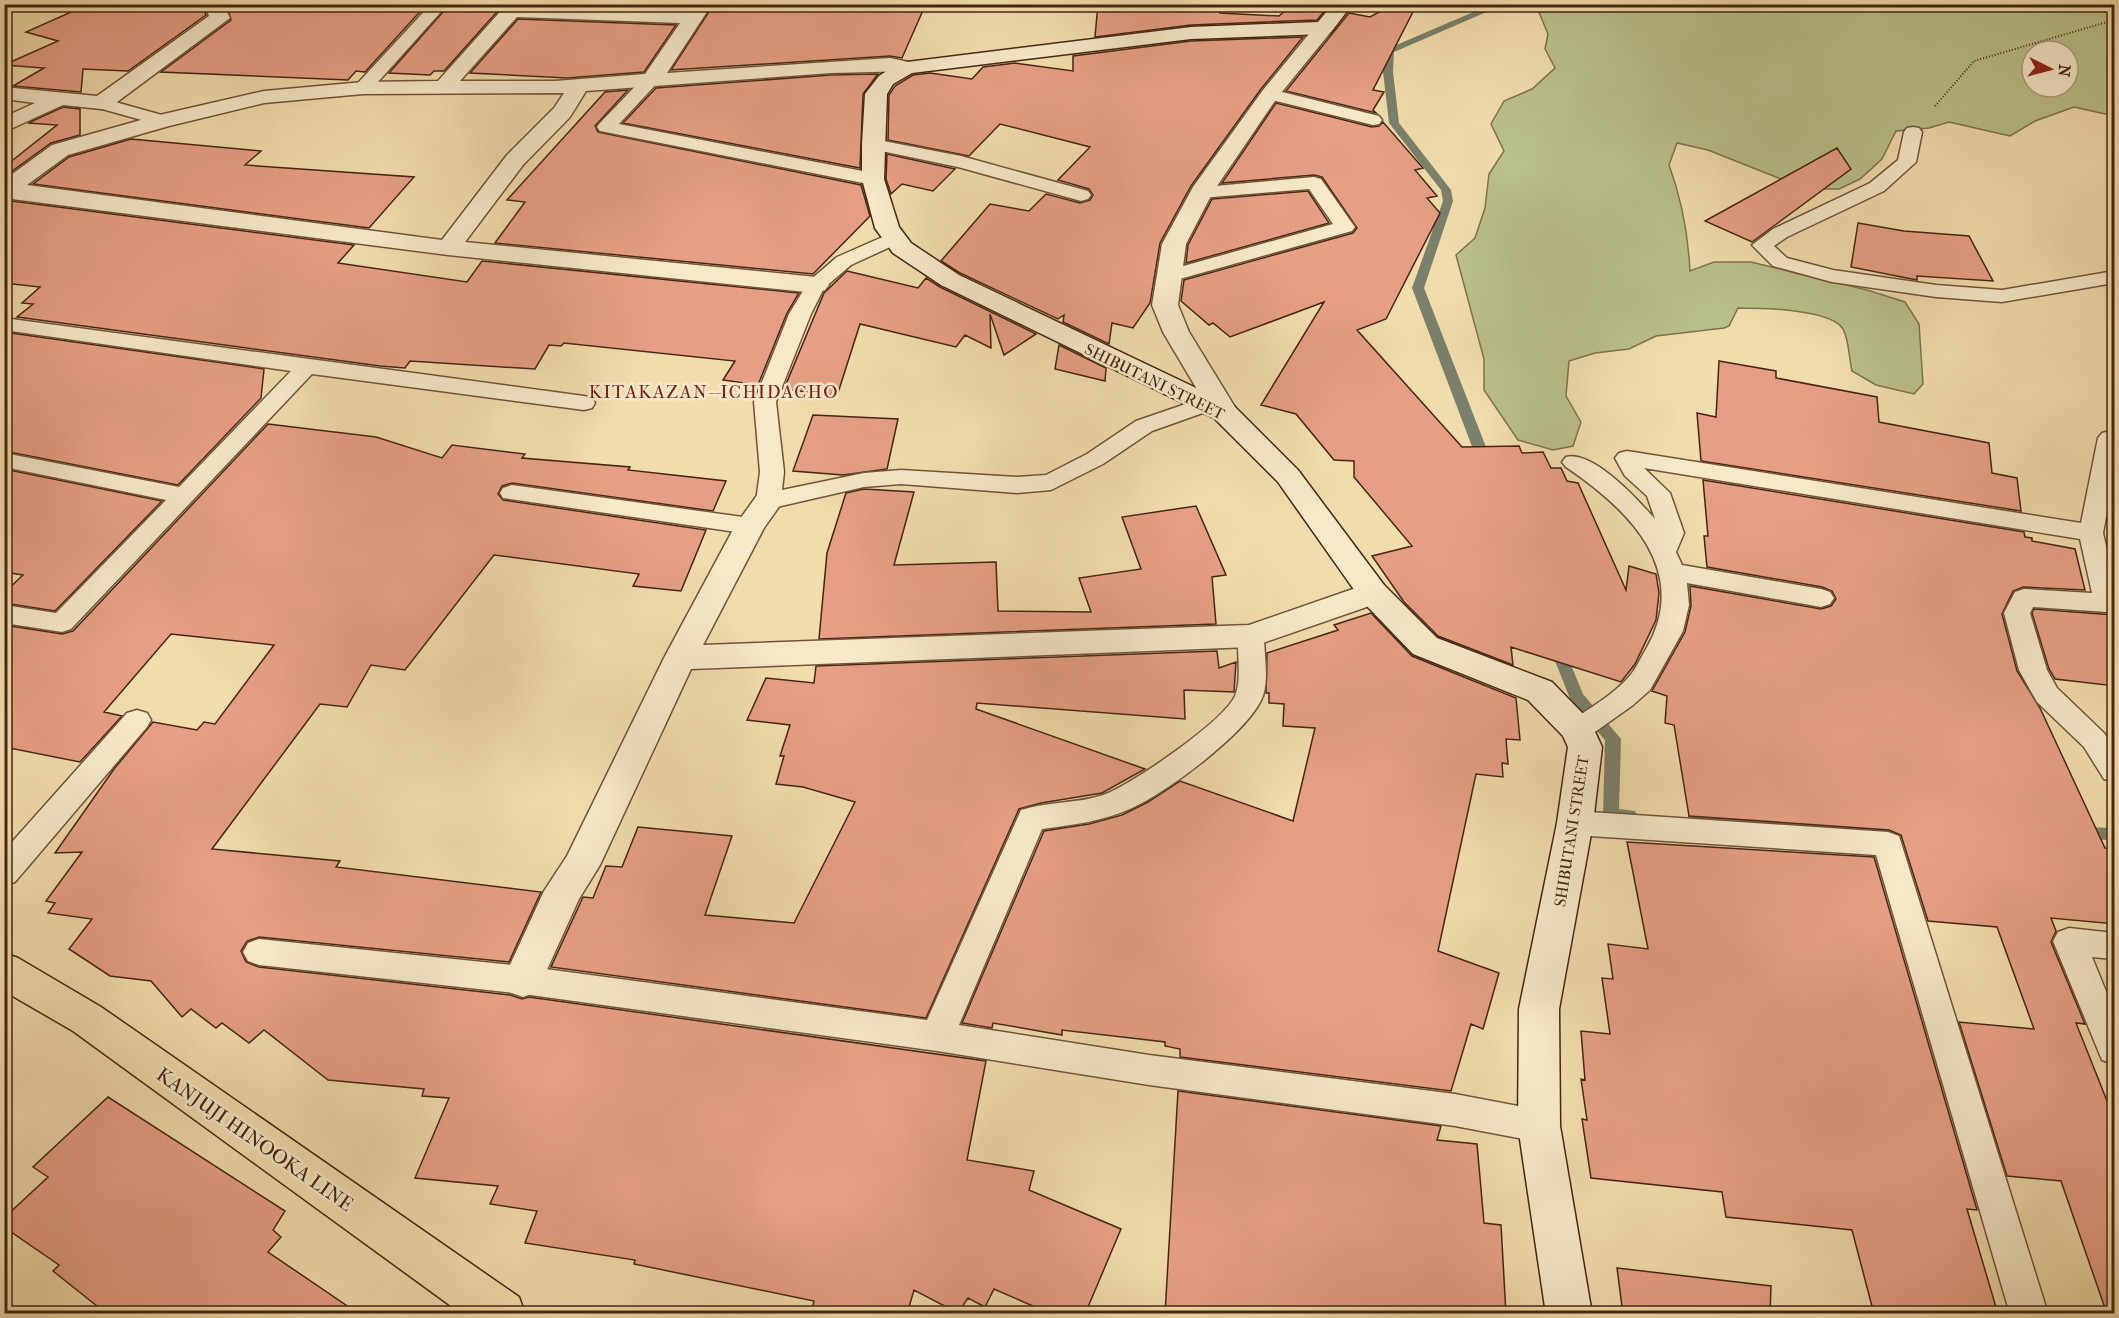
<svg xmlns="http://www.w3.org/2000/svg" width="2119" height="1318" font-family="'IM FELL French Canon',serif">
<rect width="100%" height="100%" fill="#f1dcab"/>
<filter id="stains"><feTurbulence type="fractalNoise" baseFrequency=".00333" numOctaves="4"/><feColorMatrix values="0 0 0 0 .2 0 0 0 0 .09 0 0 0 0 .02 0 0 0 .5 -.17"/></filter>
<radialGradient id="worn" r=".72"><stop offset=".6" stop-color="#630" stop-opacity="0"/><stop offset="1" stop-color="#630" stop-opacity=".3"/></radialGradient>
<path fill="#b9c089" stroke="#80724e" stroke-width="1.5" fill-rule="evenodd" d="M1536,5h578v111l-40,-9 -39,14 -25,15 -61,-14 -20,6 -33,3 -14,28 -22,20 -21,10h-33l-98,-39 -31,-7 -8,22c13,35 19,68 21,106l24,-9h37l116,28 38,12 14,22 4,60 -9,10 -38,-9 -24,-14c-3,-12 -3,-32 -9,-42 -12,-20 -82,-21 -105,-21l-9,18 -5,2 -68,8 -27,13 -34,4 -26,8 -3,35 15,26 -8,24 -20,4 -35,-10 -34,-50v-31l-28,-104 19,-17 10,-30 4,-34 15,-23 -13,-27 13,-23 28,-12 23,-21 -10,-19 3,-15zM2032,51h36v36h-36z"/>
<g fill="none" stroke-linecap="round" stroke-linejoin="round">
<path fill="#79806b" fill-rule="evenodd" d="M1492,4h13l-111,48 -1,20 6,51 52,67 2,11 -29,87 69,177 -7,4 -7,-4 -67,-177 31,-87 -2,-11 -52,-67 -6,-51 4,-23z
M1556,641l7,5 20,48 38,45 -2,70 16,2 2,5 -2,5 -6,1 -24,-2 -2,-5 2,-75 -34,-39 -22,-55z
M1695,813l204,10 6,2 2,5 -2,5 -6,2 -204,-12 -6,-1 -2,-5 2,-5z
M2079,827l35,1v12l-41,-1 -2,-5 2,-5z"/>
</g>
<path fill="#e69f84" stroke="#462512" stroke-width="1.5" d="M89,4h113l4,11 -78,56 -45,-2 -2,23 -68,-6 31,-18 -40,-3 54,-24 -32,-9z
M226,4h201l-62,68 -9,-1 -8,9 -187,-8 70,-52z
M450,4h54l-60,67h-10l-4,4 -41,-2z
M569,4h121l-3,6z
M714,4h201l-1,4h10l-22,50 -12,-2 -219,14z
M1098,4l122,4v5l59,3 14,-12h19l14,5 -9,11 -126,5 -96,12z
M1394,4h23l-44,86 11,2 -11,18 3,3 -90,-22 63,-78 21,4z
M518,19l158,6 -32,47 -77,6 -97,-5z
M1303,37l-42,52 -70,97 -31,57 -10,60 -17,25 -21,-5 -3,21 -46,-22 1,-7 -6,4 -98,-46 -19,-12 49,-57 39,7 17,-17 34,9 10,-3 3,-5 -4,-6 -31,-9 32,-33 -90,-23 -31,32 -81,-16 1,-45 6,-9 18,-11 17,-2 42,6 11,-12 32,-4 58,8v-15l118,-15z
M878,74l-15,20 -3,74 -237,-45 33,-35 175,-13z
M628,90l-33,36 3,6 263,53 9,31 -57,58 -318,-31 30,-41 -18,-2 98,-108z
M1276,103l96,24 7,-1 4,-4 40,46 -8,2 22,26 -10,2 13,15 -54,106 -29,11 105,117 57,-1 3,7 21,-1 8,16h10l6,13 11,2 48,107 3,-24 27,8 3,19 -3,27 -21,44 -14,18 -110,-35 2,18 -75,-29 -34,-34 -32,-46 40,-10 -58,-69v-16l-20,-1 -38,-46 -35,-9 63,-103 -94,35 -17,-14 -4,2 -28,-24 3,-21 169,-47 4,-5 -35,-51 -8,-2 -92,8z
M63,107l17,2v26l-29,8 -47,34v-10l53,-42 -29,-2z
M131,139l130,12 -16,14 169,12 -45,51 -336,-44 36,-27z
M1837,148l14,21 -99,73 -47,-21z
M887,154l68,15 -22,22 -31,-7 -11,10 -5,-15z
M1308,191l21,32 -143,40 2,-18 24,-46z
M4,200l350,45 -16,18 129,19 15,-21 317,32 -12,20 -29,72 -35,-5 12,-19 -171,-18 -3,3 -12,-1 -14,24 -125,-8 -5,7 -25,-2 -363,-49 16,-13 -11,-1 18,-16 -36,-4z
M1858,223l46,8 65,5 24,45 -76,-5v4l-66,-13z
M847,271l71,17 8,-10 14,9 96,47 -32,21 -14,-41 1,34 -26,-13 -9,12 -96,-23 -23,72 -53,-7 40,-96z
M4,332l260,37 -3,29 -83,87 -174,-34z
M1059,345l47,23 -1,13 -50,-12z
M1719,361l57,10v7l101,19 2,25 110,21 3,30 25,5 4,33 -320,-50 -4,-48 19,4z
M813,415l85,4 -11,50 -44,6 -50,-4z
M268,424l108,13 66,21 10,-13 73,9 -3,4 108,9 -2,3 98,11 -13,30 -201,-28 -10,3 -4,8 5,6 203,30 -25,61 -48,-5 6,-12 -145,-19 -89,115 -34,-5 -24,42 -27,-3 -108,145 128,12 -4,6 205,25 -32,70 -250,-25 -12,4 -6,10 5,11 13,5 251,28 12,4 7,-2 457,64 -19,99 67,11 -5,19 92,39 -36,85h-34l-57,-25 -9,18 -17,-9 -10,15 -44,-23 -7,24h-96l3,-13 -180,-37 1,-4 -110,-17 12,-32 -47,-7 8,-18 -83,-8 34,-80 -27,-2 2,-7 -96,-9 -64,-50 -15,13 -27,-20 -6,5 -25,-19 -9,8 -31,-36 -41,-5 -41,-27 23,-30 -44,-6 7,-10 -9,-2 36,-49 -27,1 59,-84 39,-47 44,8 7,-8 11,2 59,-79 -103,-11 -67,78 18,4 -42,46 -76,-15v-122l58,9 11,-3z
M4,469l158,32 -107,110 -51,-8v-10l19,-18 -19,-3z
M1703,480l321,52 1,5 7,1v3l43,8 10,41 -62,-3 -10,4 -11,23 15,57 23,37 65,140 10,1v75l-64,-6 5,13 -5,11 34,82 -9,-1 39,98v193h-8l-46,-133 -54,-5 -48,-154 75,7 -37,-102 -69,-6 -27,-86 -12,-5 -200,-14 -15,-91 -9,-2 2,-27 -15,-5 33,-59 6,-26 -1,-20 131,23 10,-3 5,-7 -4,-8 -10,-4 -115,-20 -3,-31h4z
M864,489l50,3 -20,73 102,-3 2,49 93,1 -12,-34 62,-9 -19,-52 74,-11 30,69 -14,2 4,47 -397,15 8,-86 19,-60z
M2034,609l81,6v71l-60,-7 -6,-10 -17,-56z
M1371,613l41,43 104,42 4,42 -14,-1 2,25 -6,-1 1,14 -27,-3 -38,177 61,22 -16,56 -12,-5 -20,67 -271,-34v-8l-15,-3v-4l-103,-12v5l-69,-12 -1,5 -30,-5 82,-192 45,-7 33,-9 26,-13 32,-21 113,40 22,-93 -32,-2 1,-22 -15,-1v-10h-3l1,-40 71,-23 -4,-5z
M1217,651l2,17 17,-6 -2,30 -50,-2 1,29 -208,-16 -1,6 169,60 -43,24 -61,10 -22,6 -93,209 -375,-51 32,-70 10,1 13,-32 16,1 16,-40 94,9 -27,79 89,8 61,-121 -52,-15 -27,-3 8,-28h-4l10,-31 -43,-5 19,-42 48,5 2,-17z
M1627,842l247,15 103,353 -10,-1 31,105h-124l-22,-84 -126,-13 -4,-25 -131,-14 -9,-59 5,1 -6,-41 4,1 -4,-49 29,3 -8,-56 11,1 -5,-35 40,5z
M1178,1091l263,35 -4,14 40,4 7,79 17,2 5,89h-341z
M108,1097l177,114 -12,19 8,7 -13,15 91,62h-252l-54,-43 6,-6 -55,-38v-9l44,-41 -15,-10z
M1617,1268l154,18 -1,28h-147z"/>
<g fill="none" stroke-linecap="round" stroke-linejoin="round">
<g stroke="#715338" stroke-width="3">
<path id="service" d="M431,4h17l-79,88h-12l-3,-4 3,-4z
M652,74l6,1 3,4 -42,45 254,49 7,2 2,4 -2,4 -7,2 -273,-54 -3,-4 3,-4 46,-48z
M1270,89l109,27 3,4 -3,4 -6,1 -109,-27 -3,-4 3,-4z
M101,98l68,19 3,4 -3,4 -6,1 -68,-19 -3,-4 3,-4z
M1913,127l6,1 3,4 -6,30 -32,29 -97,46 -13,9 13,12 46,12 103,15 66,5 112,-19v12l-112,19 -66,-5 -104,-15 -59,-16 -21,-21 21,-16 97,-46 28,-23 6,-28 3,-4z
M873,139l88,17 127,35 3,4 -3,4 -7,2 -123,-34 -91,-19 -3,-4 3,-4z
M1314,177l7,2 31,44 3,4 -3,4 -183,51 -7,-2 -3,-4 3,-4 171,-48 -24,-35 -108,9 -7,-2 -2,-4 2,-4z
M894,232l7,2 3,4 -3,4 -50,23 -27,23 -13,26 -35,88 8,70 -2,18 82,-17 37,-3 116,7 29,-2 41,-21 49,-33 70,-24 8,2 3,5 -3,5 -62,22 -49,33 -52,26 -34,3 -116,-9 -37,3 -96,22 -9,-3 -3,-5 4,-29 -6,-70 35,-88 20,-33 28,-24z
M4,318l580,78 8,2 3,5 -3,5 -8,2 -272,-36 -241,255 -9,3 -58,-9v-18l52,8 110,-113 -162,-33v-14l175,34 112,-116 -287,-41z
M2110,431l4,1v43l-11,58 11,47v30l-7,2 -74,-5 -3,6 17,57 10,18 47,45 10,15v34l-10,-3 -20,-32 -47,-45 -18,-32 -15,-57 11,-21 9,-3 68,4 -12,-54 -436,-71 26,25 14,40 -8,19 6,13 139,24 9,3 4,6 -4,6 -9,3 -134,-24 2,22 -6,26 -33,59 -17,15 -45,32 -10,3 -10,-3 -4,-7 4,-7c20,-14 42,-26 59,-44 8,-8 13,-20 19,-30 46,-79 -18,-140 -80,-182l-4,-5 4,-5c27,-7 72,43 89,62l-8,-23 -22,-20 -10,-18 4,-5 8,-2 454,72 17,-85 4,-5z
M512,485l238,33 9,2 3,6 -3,6 -9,2 -247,-36 -3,-5 3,-5z
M1251,627l9,2 4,7c0,18 5,42 -1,60 -13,35 -97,97 -131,112 -28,13 -59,17 -90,21l-83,196 190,30 306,39 84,16 12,5 6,11 -6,11 -12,5 -84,-16 -306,-41 -212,-34 -414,-57 -264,-29 -11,-4 -5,-9 5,-9 11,-4 264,27 404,54 94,-210c27,-9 56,-6 82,-15 27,-9 121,-74 132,-99 7,-17 2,-42 3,-60l4,-7z
M137,710l10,3 4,7 -4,7 -132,155 -11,3v-34l123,-138z
M1575,811l313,21 11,4 149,478h-38l-134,-459 -301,-20 -11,-4 -4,-8 4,-8z
M2069,928l45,5v26l-22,-2 22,54v53l-12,-4 -49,-119 5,-9z"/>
</g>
<g stroke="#715338" stroke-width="3">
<path id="minor" d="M204,4h19l7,14 -121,90 -8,1 -38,-4 -59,27v-15l31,-14 -31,-4v-12l93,9 112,-80z
M507,4l181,8 5,-8h19l-45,69 223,-15 23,5 3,4 -3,4 -82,2 -245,18 -16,26 -47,48 -58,77 351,35 9,3 4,5 -4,5 -9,3 -368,-38 -444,-57v-18l48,-35 103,-29 109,-25 99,-9 75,-1zM517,17l163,6 -35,51 -90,7h-95zM564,93l-10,15 -47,47 -65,85 -415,-55 41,-30 101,-29 95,-23 99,-9z
M1324,22l7,2 3,4 -57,70 -64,94 -27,52 -8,61 11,27 49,80 -4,6 -10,2 -10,-2 -51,-86 -11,-27 10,-61 31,-57 70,-97 54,-66z
M768,492l10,2 5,7 -19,27 -61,117 546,-20 124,-43 11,3 5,8 -5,8 -133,46 -560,22 -91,196 -21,34 -42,93 -14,5 -14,-5 -6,-12 41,-89 23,-35 97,-198 71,-132 23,-32z"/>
</g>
<g stroke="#462512" stroke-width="3">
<path id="secondary" d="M1327,4h20l1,6 -17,22 -7,2 -133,5 -279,34 -19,11 -6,10 -3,85 15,48 12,16 48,32 275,131 64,64 86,115 53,53 115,44 38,39 12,26 -9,76 -34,186 1,117 32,188h-46l-28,-188 1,-117 38,-186 11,-76 -5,-11 -35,-36 -115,-46 -51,-53 -84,-119 -64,-64 -273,-133 -48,-32 -18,-25 -13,-49v-35l3,-50 14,-18 20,-13 292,-36 127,-5 10,-12z"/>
</g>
<g stroke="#462512" stroke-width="3">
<path id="primary" d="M4,953l14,5 83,49 418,290 6,17h-63l-389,-283 -69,-40z"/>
</g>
<path stroke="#462512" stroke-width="2" stroke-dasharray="1 2" stroke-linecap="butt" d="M1935,106l39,-45 140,-41"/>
<use href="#service" fill="#f6e8c8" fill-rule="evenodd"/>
<use href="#minor" fill="#f6e8c8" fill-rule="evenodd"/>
<use href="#secondary" fill="#f6e8c8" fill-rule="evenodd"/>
<use href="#primary" fill="#f1dcab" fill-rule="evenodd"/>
</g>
<g text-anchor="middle" stroke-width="5" stroke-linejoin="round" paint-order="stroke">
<g font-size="16" fill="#462512" stroke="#f6e8c8">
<text transform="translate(1155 381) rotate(26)" y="6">SHIBUTANI STREET</text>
<text transform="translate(1571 831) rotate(-81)" y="6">SHIBUTANI STREET</text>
</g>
<g font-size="18" letter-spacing="1.5" fill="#7a1f14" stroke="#f6e8c8">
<text x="714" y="398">KITAKAZAN--ICHIDACHO</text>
</g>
<g font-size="20" fill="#462512" stroke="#f6e8c8">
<text transform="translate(255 1139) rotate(35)" y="7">KANJUJI HINOOKA LINE</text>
</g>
</g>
<rect width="2119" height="1318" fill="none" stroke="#f1dcab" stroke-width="24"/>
<rect x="6" y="6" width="2107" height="1306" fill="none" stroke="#462512" stroke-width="3"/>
<rect x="12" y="12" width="2095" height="1294" fill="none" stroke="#462512" stroke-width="1.5"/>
<g transform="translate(2050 69) rotate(96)"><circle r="28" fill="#f6e8c8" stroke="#b09a7f" stroke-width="1.5"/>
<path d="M0-4.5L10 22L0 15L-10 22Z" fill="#8f2418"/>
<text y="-9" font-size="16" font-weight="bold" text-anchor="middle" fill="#462512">N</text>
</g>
<rect width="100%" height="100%" filter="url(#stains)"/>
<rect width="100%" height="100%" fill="url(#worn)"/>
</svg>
